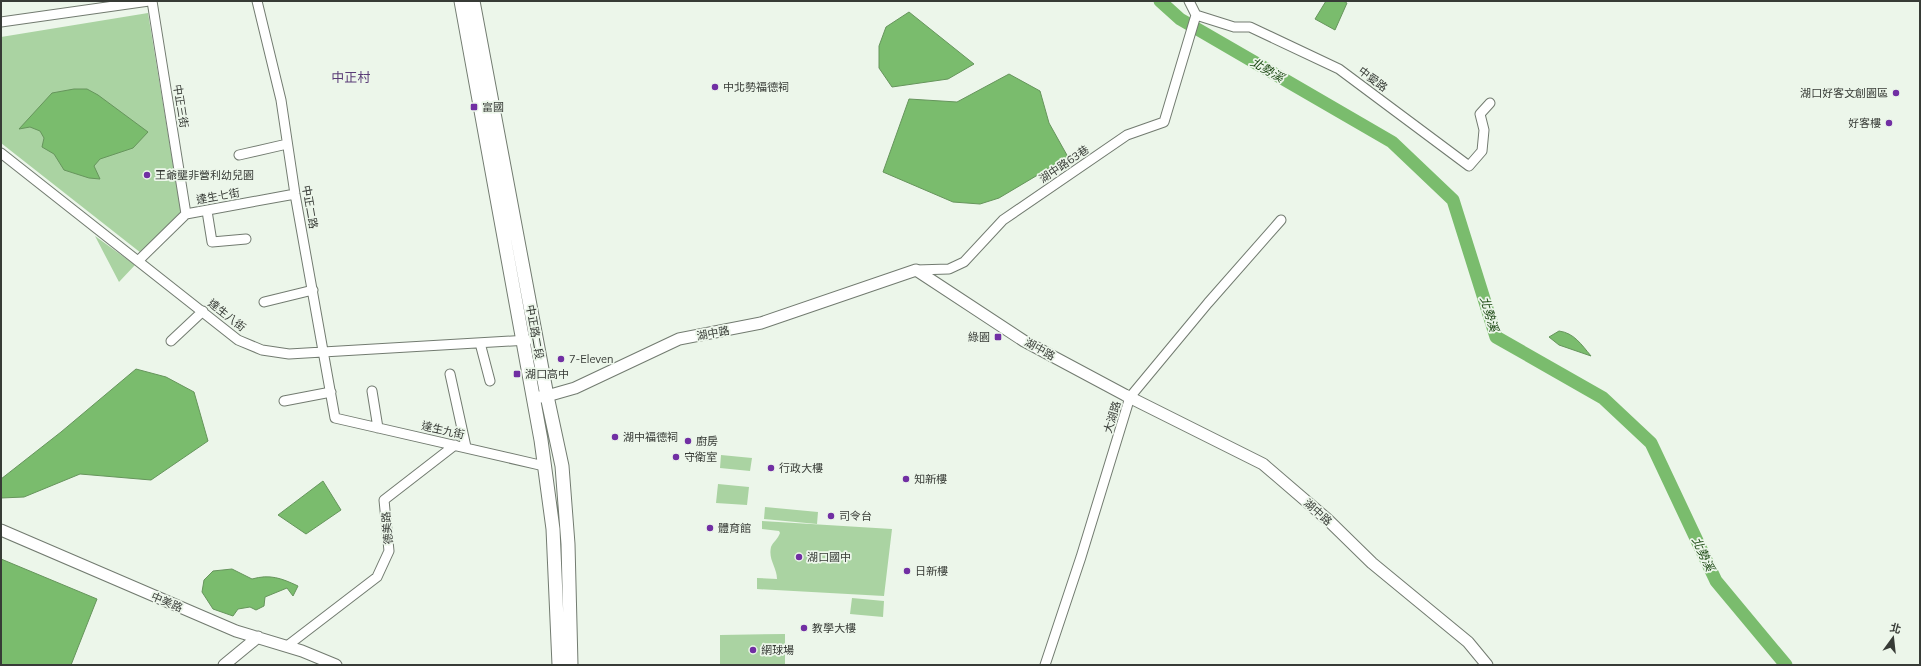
<svg xmlns="http://www.w3.org/2000/svg" width="1921" height="666" font-family="Mulish,'Noto Sans TC',sans-serif">
<rect width="100%" height="100%" fill="#ecf6ea"/>
<path fill="#aad3a2" d="M148,13l33,200 -40,40 -140,-110v-106z
M95,236l40,29 -16,17z
M721,455l31,3 -2,13 -30,-3z
M718,484l31,3 -2,18 -31,-2z
M765,507l53,5 -1,12 -53,-5z
M762,521l130,8 -8,67 -127,-7v-11l20,1c0,-12 -9,-19 -6,-32 2,-5 7,-8 9,-14l-1,-2 -17,-2z
M852,598l32,3 -1,16 -33,-3z
M785,634v31h-65v-30z"/>
<path fill="#7abc6d" stroke="#66955c" d="M1326,1h17l4,2 -12,27 -20,-11z
M909,12l65,52 -26,15 -56,8 -13,-19v-22l7,-19z
M1009,74l31,17 9,32 19,34 -69,41 -19,6 -27,-2 -70,-30 26,-73 48,3z
M74,89h13l11,6 50,37 -15,16 -33,11 -6,7 6,13 -11,-1 -25,-8 -10,-16 -12,-7 2,-9 -4,-7 -10,-4 -11,2 33,-36z
M1559,331c15,2 22,13 32,25l-32,-11 -10,-8z
M136,369l30,8 28,15 14,49 -57,39 -71,-6 -56,23 -23,1v-19l60,-47z
M323,481l18,29 -35,24 -28,-19z
M1,559l96,40 -26,66h-70z
M232,569l20,10c18,-5 29,-1 46,7l-5,10 -6,-8 -22,9 -1,9 -8,4 -6,-3 -12,2 -5,7 -20,-7 -11,-17 2,-12 9,-9z"/>
<g fill="none" stroke-linecap="round" stroke-linejoin="round">
<path stroke="#7abc6d" stroke-width="13" d="M1160,1l20,18 212,123 61,58 43,137 107,61 48,45 65,138 70,84"/>
<g stroke="#727b70" stroke-width="11">
<path id="minor" d="M152,1l34,213
M257,1l24,99 14,94 40,224 209,48
M1189,1l7,14 38,12h16l89,42 130,97 13,-15 2,-21 -4,-16 10,-11
M1,22l148,-21
M1,153l237,187 24,10 27,4 239,-14
M239,155l48,-11
M207,211l5,31 34,-3
M139,260l47,-46 109,-20
M916,270l33,-1 15,-7 39,-42 124,-85 37,-13 32,-107
M264,302l49,-12
M171,341l32,-30
M480,343l10,38
M450,374l16,73
M372,391l6,37
M284,401l47,-9
M287,646l90,-69 12,-26 -5,-51 71,-55
M1045,665l36,-108 49,-160 78,-94 73,-83"/>
</g>
<g stroke="#727b70" stroke-width="13">
<path id="tertiary" d="M533,398l14,-2 28,-8 104,-49 82,-16 155,-53 108,71 101,54 138,69 64,55 45,44 96,79 19,23
M1,530l235,101 66,20 34,14
M224,665l34,-28"/>
</g>
<g stroke="#727b70" stroke-width="15">
<path id="secondary" d="M461,1l80,439 12,89 6,136
M473,1l74,395 15,70 6,78 3,121"/>
</g>
<use href="#minor" stroke="#fff" stroke-width="9"/>
<use href="#tertiary" stroke="#fff" stroke-width="11"/>
<use href="#secondary" stroke="#fff" stroke-width="13"/>
</g>
<g fill="#712fa3" stroke="#ecf6ea" stroke-width="1.5">
<circle cx="715" cy="87" r="4"/>
<circle cx="1896" cy="93" r="4"/>
<rect x="470" y="103" width="8" height="8" rx="2"/>
<circle cx="1889" cy="123" r="4"/>
<circle cx="147" cy="175" r="4"/>
<rect x="994" y="333" width="8" height="8" rx="2"/>
<circle cx="561" cy="359" r="4"/>
<rect x="513" y="370" width="8" height="8" rx="2"/>
<circle cx="615" cy="437" r="4"/>
<circle cx="688" cy="441" r="4"/>
<circle cx="676" cy="457" r="4"/>
<circle cx="771" cy="468" r="4"/>
<circle cx="906" cy="479" r="4"/>
<circle cx="831" cy="516" r="4"/>
<circle cx="710" cy="528" r="4"/>
<circle cx="799" cy="557" r="4"/>
<circle cx="907" cy="571" r="4"/>
<circle cx="804" cy="628" r="4"/>
<circle cx="753" cy="650" r="4"/>
</g>
<g text-anchor="middle" stroke-width="3.5" stroke-linejoin="round" paint-order="stroke">
<g font-size="11" fill="#373b36" stroke="#ecf6ea">
<text transform="translate(1373 79) rotate(37)" y="4">中愛路</text>
<text transform="translate(181 106) rotate(81)" y="4">中正三街</text>
<text transform="translate(1064 164) rotate(-34)" y="4">湖中路63巷</text>
<text transform="translate(218 196) rotate(-10)" y="4">達生七街</text>
<text transform="translate(310 207) rotate(80)" y="4">中正二路</text>
<text transform="translate(227 315) rotate(38)" y="4">達生八街</text>
<text transform="translate(535 332) rotate(80)" y="4">中正路二段</text>
<text transform="translate(713 333) rotate(-11)" y="4">湖中路</text>
<text transform="translate(1040 349) rotate(29)" y="4">湖中路</text>
<text transform="translate(1112 417) rotate(-73)" y="4">大湖路</text>
<text transform="translate(443 430) rotate(13)" y="4">達生九街</text>
<text transform="translate(1318 512) rotate(42)" y="4">湖中路</text>
<text transform="translate(387 528) rotate(-95)" y="4">德美路</text>
<text transform="translate(167 602) rotate(23)" y="4">中美路</text>
</g>
<g font-size="11" fill="#373b36" stroke="#ecf6ea" text-anchor="start">
<text x="723" y="91">中北勢福德祠</text>
<text x="1888" y="97" text-anchor="end">湖口好客文創園區</text>
<text x="482" y="111">富國</text>
<text x="1881" y="127" text-anchor="end">好客樓</text>
<text x="155" y="179">王爺壟非營利幼兒園</text>
<text x="990" y="341" text-anchor="end">綠園</text>
<text x="569" y="363">7-Eleven</text>
<text x="525" y="378">湖口高中</text>
<text x="623" y="441">湖中福德祠</text>
<text x="696" y="445">廚房</text>
<text x="684" y="461">守衛室</text>
<text x="779" y="472">行政大樓</text>
<text x="914" y="483">知新樓</text>
<text x="839" y="520">司令台</text>
<text x="718" y="532">體育館</text>
<text x="807" y="561">湖口國中</text>
<text x="915" y="575">日新樓</text>
<text x="812" y="632">教學大樓</text>
<text x="761" y="654">網球場</text>
</g>
<g font-size="12" font-style="italic" fill="#194610" stroke="#ecf6ea">
<text transform="translate(1267 70) rotate(30)" y="4">北勢溪</text>
<text transform="translate(1489 314) rotate(73)" y="4">北勢溪</text>
<text transform="translate(1703 554) rotate(65)" y="4">北勢溪</text>
</g>
<g font-size="13" fill="#5a3c77" stroke="#ecf6ea">
<text x="351" y="82">中正村</text>
</g>
</g>
<rect width="1921" height="666" fill="none" stroke="#373b36" stroke-width="4"/>
<g transform="translate(1893 638) rotate(15)" stroke="#ecf6ea" stroke-width="3" paint-order="stroke">
<path d="M0-3L7 15L0 10L-7 15Z" fill="#373b36"/>
<text y="-6" font-size="11" font-weight="bold" text-anchor="middle" fill="#373b36">北</text>
</g>
</svg>
